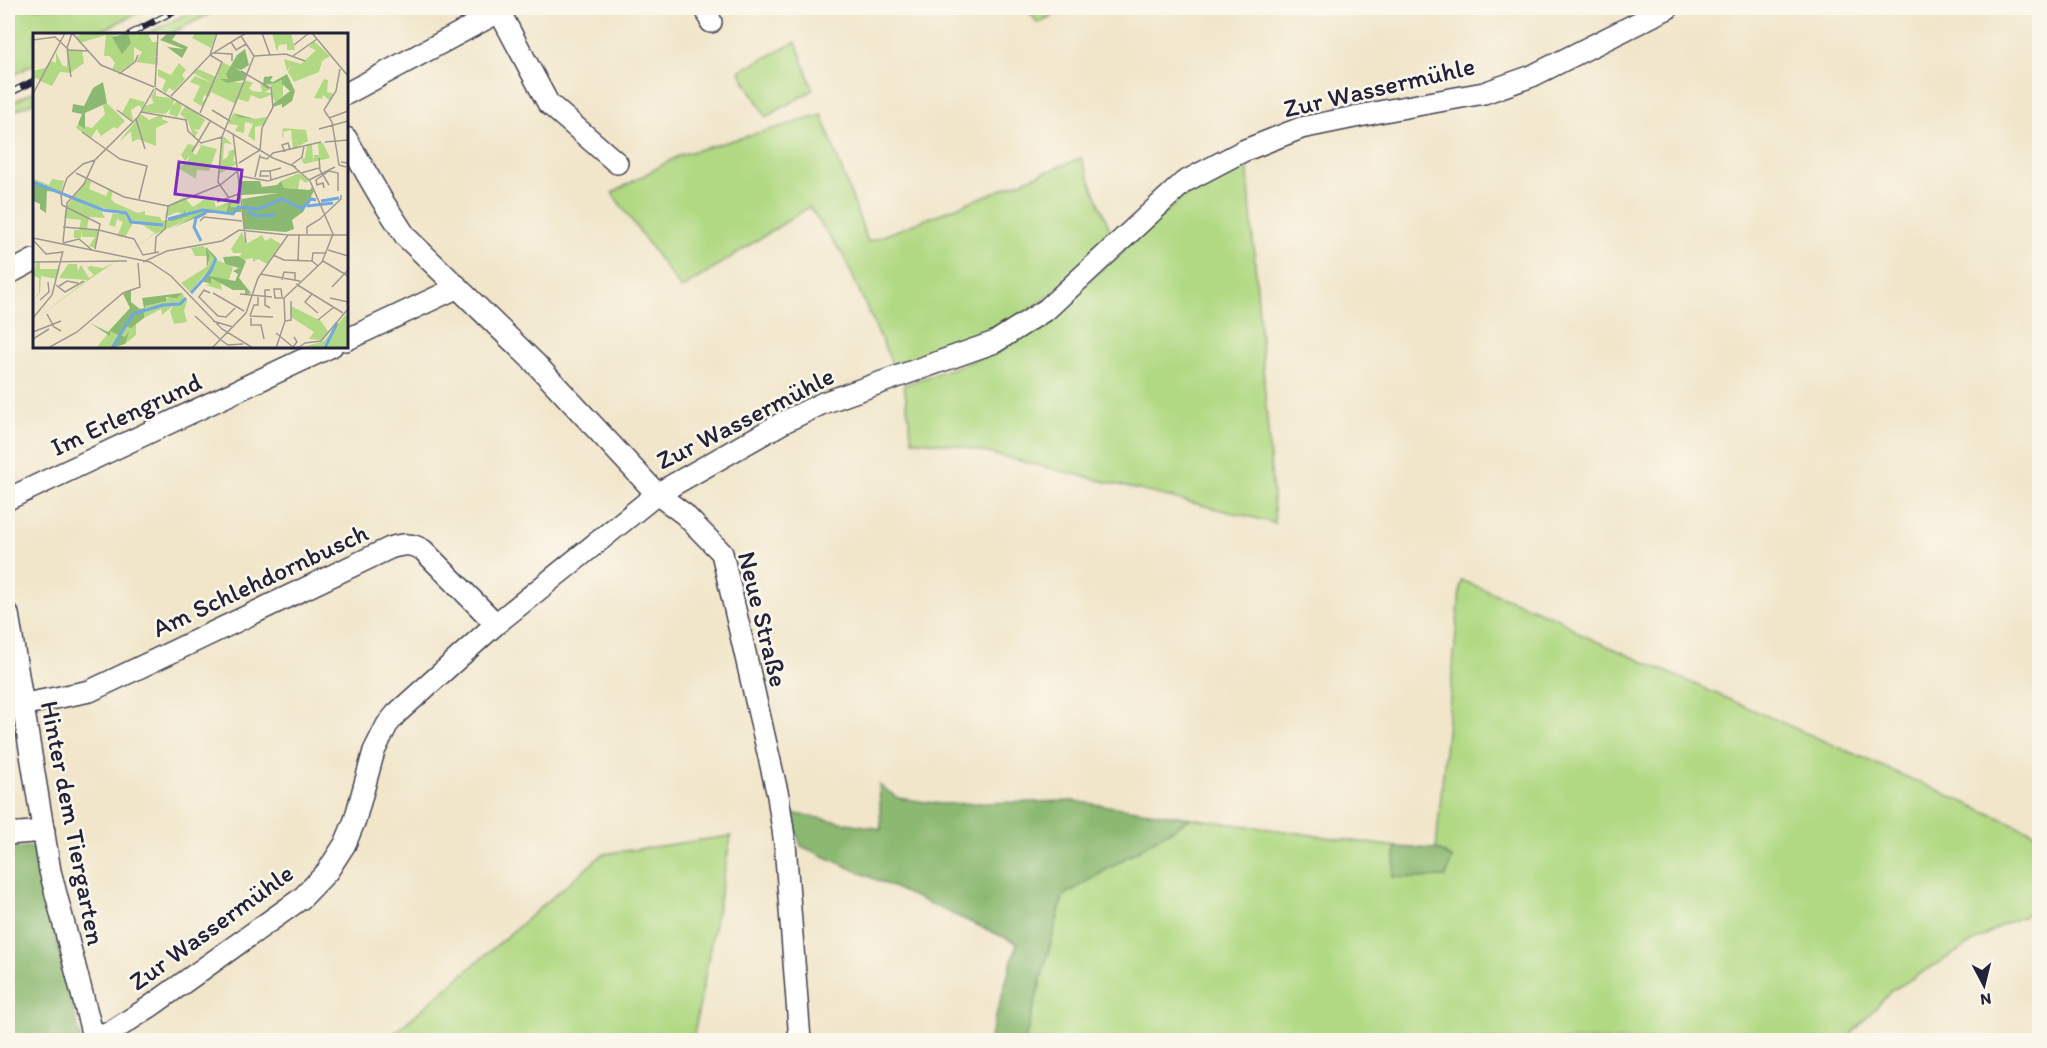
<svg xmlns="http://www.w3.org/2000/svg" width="2047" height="1048" font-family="Itim,sans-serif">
<rect width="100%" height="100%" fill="#fbf7ec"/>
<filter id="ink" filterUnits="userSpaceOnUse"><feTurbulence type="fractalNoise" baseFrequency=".0167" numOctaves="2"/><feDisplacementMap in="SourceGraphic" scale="12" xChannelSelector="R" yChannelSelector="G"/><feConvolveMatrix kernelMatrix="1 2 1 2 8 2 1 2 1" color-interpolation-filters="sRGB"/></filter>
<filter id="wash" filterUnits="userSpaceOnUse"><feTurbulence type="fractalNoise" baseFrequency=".008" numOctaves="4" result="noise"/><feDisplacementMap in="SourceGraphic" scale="24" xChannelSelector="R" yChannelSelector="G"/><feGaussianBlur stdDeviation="1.35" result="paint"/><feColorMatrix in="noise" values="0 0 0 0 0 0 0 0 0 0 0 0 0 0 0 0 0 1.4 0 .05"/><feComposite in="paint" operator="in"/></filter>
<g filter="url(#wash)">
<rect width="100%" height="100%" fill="#f1e6ca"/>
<path fill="#b1d983" stroke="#6a7e5f" stroke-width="1.5" d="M8,8h140l-54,26h-60v30l-26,14z
M197,8h24l-51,26h-23z
M1026,8h40l-28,15z
M796,42l17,48 -47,27 -27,-46z
M34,91v11l-26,12v-9z
M822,115l46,127 213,-84 32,79 -70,64 -49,33 -99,36 -52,-115 -34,-48 -128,82 -69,-96 68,-38z
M1247,160l28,363 -320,-78 -43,-5 -8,-55 92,-32 40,-25 153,-137z
M1461,580l100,40 19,14 459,201v67l-15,14 -22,9 -111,66 -45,49h-821l38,-144 128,-78 205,29 -3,30 59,-19 -16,-9z
M731,836l-38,204h-307l217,-186z"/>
<path fill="#8cb971" stroke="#576e56" stroke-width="1.5" d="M879,785l19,13 43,6 132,-3 118,17 -128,78 -38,144h-36l28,-97 -216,-97 -11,-33 91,16z
M34,847l47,193h-73v-192z
M1396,847l40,2 16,9 -6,19 -25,1 -28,-1z"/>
</g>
<g filter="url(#ink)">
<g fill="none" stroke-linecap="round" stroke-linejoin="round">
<g stroke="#413f50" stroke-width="24">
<path id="minor" d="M706,8l5,14
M499,11l49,92 69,60
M346,94l160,-86
M346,138l36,62 24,37 129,126 122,131 27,20 38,39 56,243 7,48 15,196
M8,274l26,-14
M346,340l104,-49 6,-6
M8,499l324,-153
M8,614l42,257 44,169
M21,705l69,-14 300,-143c13,-4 22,-5 33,2l73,74
M8,834l36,-3
M93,1036l18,-4 40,-26 151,-108 25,-26 18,-28 10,-24 19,-69 13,-26 9,-11 100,-90 161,-130 127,-72 39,-19 172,-61 52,-33 137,-127 59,-31 58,-23 83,-17 100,-18 48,-17 136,-68"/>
</g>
<use href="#minor" stroke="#fff" stroke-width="21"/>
<g stroke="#22223b" stroke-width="7">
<path id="rail" d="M130,34l50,-26
M8,94l26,-13"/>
</g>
<use href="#rail" stroke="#fbf7ec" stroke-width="4.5" stroke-dasharray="14" stroke-linecap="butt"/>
</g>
</g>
<g text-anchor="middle" stroke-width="5" stroke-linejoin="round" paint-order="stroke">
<g font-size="26" fill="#22223b" stroke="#fbf7ec">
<text transform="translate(1379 87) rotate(-13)" y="9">Zur Wassermühle</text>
<text transform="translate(126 414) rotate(-25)" y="9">Im Erlengrund</text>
<text transform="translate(745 418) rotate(-27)" y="9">Zur Wassermühle</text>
<text transform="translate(260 580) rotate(-25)" y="9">Am Schlehdornbusch</text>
<text transform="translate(763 619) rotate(76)" y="9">Neue Straße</text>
<text transform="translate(73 823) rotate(79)" y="9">Hinter dem Tiergarten</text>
<text transform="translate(211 927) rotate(-36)" y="9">Zur Wassermühle</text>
</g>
</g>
<g transform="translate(33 33)">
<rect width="315" height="315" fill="#f1e6ca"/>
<path d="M51,0h39l-10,3 8,15 7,-18h9v6l1,-6h10l4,9h6v14h-5l5,1v8l-22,-3 6,-10 -8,-5v15l-14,10 -8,-3 3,-6 -5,-7h-6l2,-21 -26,8 -4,-6zM162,0h21l-5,15 -19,-10zM239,0h19l4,17h-8v-6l-8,1 -2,7zM281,8l16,15 -8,5 -3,11 -25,10 -6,-10 3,-7 -4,6 -3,-12 17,5 15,-14 -7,-3zM34,16l15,2 2,12 -14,10 -10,-1 -8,14 -14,-6 1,-2 -6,1v-8l12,-3 6,-7 5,2v-11l6,13 5,2zM189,29l10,5 -4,12 -4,2 20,2 1,-3 8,3 -4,5 3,3 10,1 -2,-10 9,7 -4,3 6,1v-7l-6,-2 18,-4v15l-7,8 -5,-8 -11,4 -9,-4 -3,7 -10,-3 5,-13 -7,18 -25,-12 -2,5 -5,-2 -2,7 6,-4 -5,9 -10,-6 7,-15 -10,-4 5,-6 19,8 -21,-11 5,-4 18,8 -1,5zM146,30l7,7 -4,5 3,4 -11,12 -5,-3 -3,5 -4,-3 4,-10 -8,-4v-7l13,6zM291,46l4,1 -1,12 7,2 -4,7 -7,-6 -1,4 -8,-1zM123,56v7l19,3 -3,7 6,-6 4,7 -5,10 -8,-3 2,-6 -6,6 -23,-2 3,-6 9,-3 -3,-6zM97,65l15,4 -3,7 -3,-4 -8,5 2,11 -11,-8zM74,70l18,18 -8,8 -3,-2 -13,9 -4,-7 -6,9 -15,-10 2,-4 14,4 13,-14 -2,-9zM153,72l19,15 -6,10 -6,-1 5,3 -4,6 -6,-17 -8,-7zM108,81l8,6 14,-6 -1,5 7,3 -13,6v18l-18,-7 -6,3 -1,-11 -12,11zM200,81l21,5 13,-2 -3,8 -9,2v14l-7,-5 5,-12 -8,-2 -1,11 -9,-2 3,-6 -10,-1zM250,95l23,2 2,11 -15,8 -2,-19 -8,2 1,7 -2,-4zM190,103l9,8 -8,-1 -1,17 8,-6 -3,2 1,-5 7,-2 -3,12 5,2 -19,11zM285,110h5l7,15 -26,6 -3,-5 4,-1 2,-13 5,-1 1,17 1,-6h5zM155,111l8,2 -4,6 4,3 5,-9 -4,-2 20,5 -8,22 -12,-1 -1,9 -18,-11 9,-6 3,-6 -5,5 -4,-6zM1,126v20l15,6 3,-6 12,2 -3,11 -25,-7 -3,4zM266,140l10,8 -3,2 -6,-4 -2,10 -14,-1 -3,-7zM54,147l4,1 -2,8 17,7 3,-7 4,2 -2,8 4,4 23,10 7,-2v4l15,2 2,4 25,-4 -9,-5 -13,5 3,-11 16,-9 9,10 13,-9 8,3 2,6 24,-9v10l-24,5 -14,-3 -5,3 8,-1 -52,23 -28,19 30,-21 -20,-13 -10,17 -8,-1 6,-14 -6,-3 -2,8 -6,-2 4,-12 2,1h10l1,4 3,2 -3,-7 -27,-6 6,11 -16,-1 -2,12 12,1 -4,18 -6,-2 6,-9h-13l-1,-7v8h-7v-8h5l2,-10 -17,-2 2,-11zM209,199l4,12 16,-9 3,6 6,-3 10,6 -14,20 -9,-5 -5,3v-4l-10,2 -5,-2 4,-5h-9l-2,-4zM170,213l10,9 2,7 -25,30 -9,-9 27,-17 2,-10h-15l-4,-8zM184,227l16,7 -4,13h-9l2,10 -17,-5 6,-1 -2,-8zM82,229l-25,17 -57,42 54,-41 -28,-2 9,-14h9l1,7 3,-6 8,13 5,-3 -7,-7 3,-2 13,2zM3,230h4v6h20l-4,10 -15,-3 -1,17 -5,5 4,-5v-15l-6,-2zM149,260l5,8 -3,10 3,11 -13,2 -4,-13 4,-6 -12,10 -1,-6 -17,9 1,-12zM258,273l30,15 8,12 -8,7 -12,-1 5,-7 -23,-15zM315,279v36h-48l24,-7zM103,289v13l-11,9 -6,-10 6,-9zM77,298l8,5 -6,12h-16z" fill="#b1d983"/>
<path d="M95,0l3,10 -9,11 -10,-17zM135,0h9l-5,7 16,7 -6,11 -15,-11 17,2 -24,-9zM212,16l4,16 -8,5 -6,-2 11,6 -2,6 -17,3 -7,-4h8l-2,-5 11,-19zM254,41l8,17 -3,10 -10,7v-4l-9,3 -3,9 -15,3 -8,-1 -7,13 7,-13 -8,-1 -6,-4 22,6 15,-3 3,-12 17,-13 -8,-7v-4l-7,3 -9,1 4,5 -6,3 5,-3 -6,-3 1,-9 9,-1 -3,5 3,1zM70,49l4,21 -22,10v16l-7,-5 4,-10 -10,-2 1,-8 11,2 9,-18zM208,148h19l2,6 15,-2 4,-4 3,7 26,2 2,-3 2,4 -11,21 -11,8 2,9 -8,3 -42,-3 -2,-30 36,-6 -37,2zM0,149l24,10 -10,-1 -1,22 -6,-4v-5l-7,-3zM198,169l-1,5 11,1v4l-34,1 -35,15 33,-17 -33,10 -5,-1 17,-5v-5l3,7 15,-7 24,2 3,-8 -8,3zM173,214l10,10v3l-7,16 26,5 3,-7 -5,-3 6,-3 -14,-4 -2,-7 15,-1 8,5 -7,17 12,15 -6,2v-5h-12l-22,-12v6l-10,-3 14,-21 -8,-11 3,7 -3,12 -9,13 9,-13zM98,257v12l9,7 4,-1 -2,-10 40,-5 -5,5 -11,-1v4l-21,5 -1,12 -13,10 -6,-2 -5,9 5,2 4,-5 -4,12 -13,4 7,-12 -9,-5v5l-20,-13 18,9 22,-24 -7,-14z" fill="#8cb971"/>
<path fill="none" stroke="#72a8e0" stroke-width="3" d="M0,149l70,28 23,3 5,9 32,3M288,168l18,-3M274,173l26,-3M215,178l7,5 21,-1M135,186l35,-9 30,4 5,-7 20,2 24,-10 20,10 9,-10 5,1M168,208l-7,-14 2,-9 10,-5M158,260l20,-22 5,-13M79,315l21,-34 30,-9 17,-1 6,-6M292,315l12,-25"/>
<path fill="none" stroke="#9e9891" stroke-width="1.5" d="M39,0l29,32 53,22M229,0l8,22M279,0l36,43M208,3l13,20M0,7l22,-3 14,13 19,1M198,9l5,8 10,-6M261,12l15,-12M181,20l18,1v7M177,22l7,-22M221,23l32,-2 19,7M260,23l24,-17M208,38l29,17M86,41l16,-12 3,-7M38,44l-4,-29 5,-15M122,54l3,-54M122,55l118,70 23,9M0,61l32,-61M138,63l39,-41 36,-22M84,77l16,12M179,77l18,11M291,77l8,12 7,43 7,2M291,77l12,-19 4,-22M108,79l45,8 2,11 13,12 21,-6M167,80l22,-51 -12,-7M296,85l19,-7M103,86l9,30M286,96l29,-8M49,99l38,27 27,7 -8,33M200,100l13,110M292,109l23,-2M227,117l2,-22 11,-21 -2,-20M159,119l19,-32M252,119l-3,-7 6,-2 2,7M227,124l7,2 6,-6 48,-11M286,125l1,12 9,15M308,129l7,1v-17M206,130l21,-13M258,132l11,-8 2,-11M43,140l48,24 44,9M268,140l18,-5M207,143l28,5 32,-10M236,143h-9l1,-5h9M222,144l5,-22M238,147l-1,-9 11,-3M276,147l26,-13M291,155l-1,-5 -6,2 -1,-5 13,-9 9,2v18M196,165l-11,-16 4,-45 32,-81M184,169l24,-9M135,173l52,-21 19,-15M167,188l4,-4 38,4M30,194l36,3 35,9 9,16 16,-3M274,201v-7l13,-8 21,-20v-4M0,205l117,24 21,14 51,53 31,19M0,207l13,14 17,-2M30,209l4,-39 17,-19 11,-24 43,-43 16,-28M30,210l16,-4 13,11M62,216l5,-25 -38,-19 -1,-10 6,-17 16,-14 12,-4M295,217l20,6M122,220l1,-16 9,-8 3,-23M240,222l11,5 28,1 6,5M265,228l1,-27M279,228l1,-8h13M290,228l25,15M0,229l94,-1M110,229l24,-11 55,-10 17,-11 49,5M227,241l40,7M249,247l2,-8 11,1v7M263,251l47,29M23,252l9,7 19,-11M26,253l8,-5 11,2M299,254l16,-17M177,260l-6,-3 -5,7 19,19 8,1 9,-9M180,260l31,18M207,261l32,3M279,261l-7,8 13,11M249,264l-1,-8h-7l1,9h10M297,265l18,4M7,267l9,-8 -1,-10M237,275l-5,-3v-15h5M14,281l7,13 7,4M162,283l26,24M217,283l23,1M217,283l4,-11h4v-8M0,285l19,-23 11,-44M218,285v7h10l3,14M285,287l16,-13M180,288l20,6M252,288l6,-1v-19M0,299l28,-11M243,300l17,14 4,-5 -3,-5M0,306l16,-10M188,307l7,5 15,-1M15,315l29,-16 46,-39 17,-6 -2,-24M179,315l34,-35 12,-35 30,-43h60M243,315l9,-27 -1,-23 38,-36 11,-28 -23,-53 -17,-15M265,315l7,-5 16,-2 27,-32"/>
<path fill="#7b2cbf" fill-opacity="0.15" stroke="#7b2cbf" stroke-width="3" d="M146,129l63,8 -4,32 -63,-8z"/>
<rect width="315" height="315" fill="none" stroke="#22223b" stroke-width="3"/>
</g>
<rect width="2047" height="1048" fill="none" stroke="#fbf7ec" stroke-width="30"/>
<g transform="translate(1984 985) rotate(173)" stroke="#fbf7ec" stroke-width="4.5" paint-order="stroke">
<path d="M0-4.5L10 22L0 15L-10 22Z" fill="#22223b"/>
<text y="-9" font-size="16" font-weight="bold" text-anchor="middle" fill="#22223b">N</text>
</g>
</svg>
